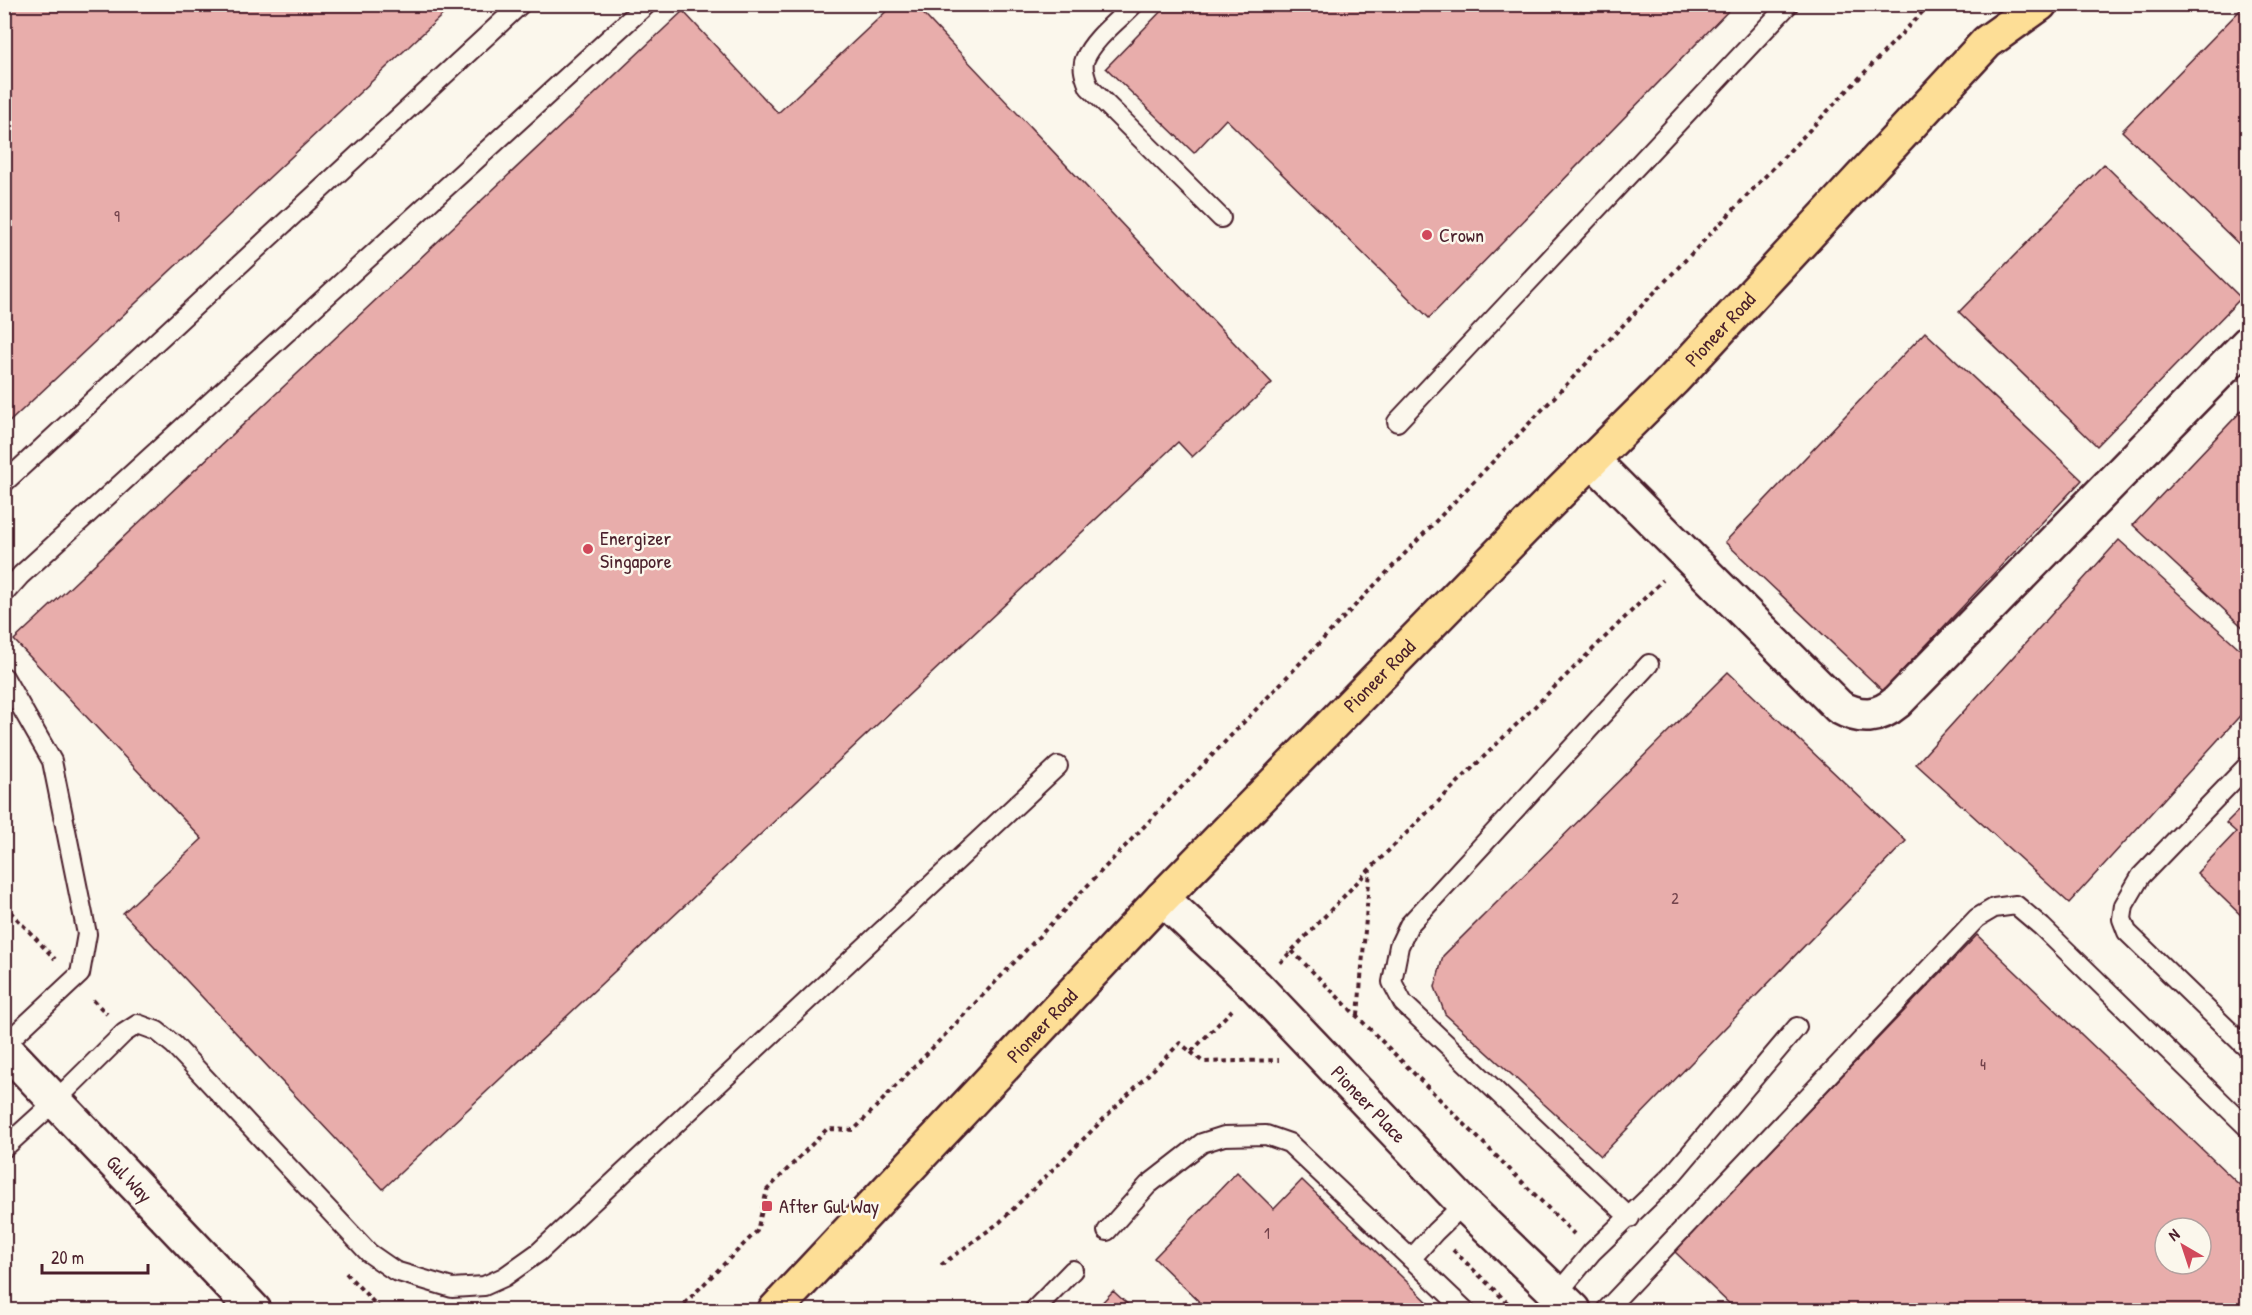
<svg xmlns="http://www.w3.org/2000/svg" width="2252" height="1315" font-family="'Patrick Hand',sans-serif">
<rect width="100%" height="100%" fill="#fbf7ec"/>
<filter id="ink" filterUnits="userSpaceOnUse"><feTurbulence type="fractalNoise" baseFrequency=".0167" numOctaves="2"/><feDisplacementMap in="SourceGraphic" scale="12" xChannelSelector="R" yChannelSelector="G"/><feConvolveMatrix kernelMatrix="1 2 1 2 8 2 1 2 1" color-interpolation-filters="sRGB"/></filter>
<g filter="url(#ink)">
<path fill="#e8adab" stroke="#4a1f2b" stroke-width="1.5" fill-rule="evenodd" d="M4,4h450l-450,423z
M894,4h20l358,379 -80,74 -14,-15 -795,747 -260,-276 79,-74 -188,-199 669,-629 95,102z
M1168,4h567l-306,314 -203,-199 -32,34 -88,-85z
M2246,4h2v249l-126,-122z
M2104,164l137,134 -144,148 -138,-134z
M1925,332l157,148 -199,211 -158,-149z
M2248,404v228l-115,-107z
M2119,540l129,116v51l-179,196 -153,-139z
M1728,672l178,169 -305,315 -156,-142 -10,-27 8,-31z
M2248,801v121l-51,-49 39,-41 -10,-9z
M1977,935l271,258v117h-512l-62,-59zM2165,1228h36v36h-36z
M1237,1172l37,37 28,-29 134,130h-228l-54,-52z
M1113,1291l21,19h-39z"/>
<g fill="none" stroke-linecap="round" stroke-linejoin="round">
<g stroke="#4a1f2b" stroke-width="22">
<path id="lane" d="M1134,4c-15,16 -40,34 -49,55 -4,9 1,20 4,28l132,131
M1397,422l392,-418
M4,483l517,-479
M4,594l17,-19 626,-571
M4,677l48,84 35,173 -7,40 -76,71
M2248,765l-107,111 -17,29 -2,14 5,13 121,117
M4,1148l44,-40 76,-75 14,-9 19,7 17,14 195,208 26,18 57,17 32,-2 20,-9 35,-25 519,-486
M1630,1218l-227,-215 -11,-21 7,-36 10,-21 240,-261
M1107,1231l41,-46 54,-42 22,-7 42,-1 23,8 176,167
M1411,1259l24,-27 29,-28
M1557,1294l35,-42 79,-76 126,-149
M1034,1310l39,-40
M1606,1310l371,-392 17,-10 22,-3 26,22 206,201"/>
</g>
<g stroke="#4a1f2b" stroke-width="38">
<g id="street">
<path d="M1592,460l247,247c22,12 39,11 58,-5l351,-359"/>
<path id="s1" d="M1162,898l94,88 208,218 110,106"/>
<path id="s2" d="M4,1047l250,263"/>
</g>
</g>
<g stroke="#4a1f2b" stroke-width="38">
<g id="primary">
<path id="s3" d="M775,1310l387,-412 373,-381 139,-138 313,-337 53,-38"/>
</g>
</g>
<path stroke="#4a1f2b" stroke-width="4" stroke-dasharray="4.5 4.5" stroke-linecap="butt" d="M4,905l51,54
M1292,951l282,283
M1280,963l90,-94 293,-289
M93,1000l14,14
M1358,1015l12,-145
M1191,1052l12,10 76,-2
M1453,1250l62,60
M941,1265l59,-43 180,-179 11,9 41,-42
M346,1273l35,37
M678,1310l79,-79 10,-41 60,-61 27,1 1076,-1126"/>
<use href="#lane" stroke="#fbf7ec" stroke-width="18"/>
<use href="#street" stroke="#fbf7ec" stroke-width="33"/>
<use href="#primary" stroke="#fdde96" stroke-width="33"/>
</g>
</g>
<g fill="#d1495b" stroke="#fbf7ec" stroke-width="2">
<circle cx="1427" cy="235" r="6"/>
<circle cx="588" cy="549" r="6"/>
<rect x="761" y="1200" width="12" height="12" rx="3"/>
</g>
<g text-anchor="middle" stroke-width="5" stroke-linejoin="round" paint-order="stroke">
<g font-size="16" fill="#72424b">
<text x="117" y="222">9</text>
<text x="1675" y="904">2</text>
<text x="1983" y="1070">4</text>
<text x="1267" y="1239">1</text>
</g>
<g font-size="20" fill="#4a1f2b" stroke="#fbf7ec" text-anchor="start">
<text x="1439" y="242">Crown</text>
<text x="600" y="545">Energizer<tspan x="600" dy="23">Singapore</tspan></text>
<text x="779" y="1213">After Gul Way</text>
</g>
<g font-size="20" fill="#4a1f2b" stroke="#fbf7ec">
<text dy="7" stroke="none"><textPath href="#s3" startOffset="1362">Pioneer Road</textPath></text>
<text dy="7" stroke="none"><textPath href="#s3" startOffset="876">Pioneer Road</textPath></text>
<text dy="7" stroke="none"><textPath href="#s3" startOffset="390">Pioneer Road</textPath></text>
<text dy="7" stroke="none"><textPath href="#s1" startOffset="292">Pioneer Place</textPath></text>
<text dy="7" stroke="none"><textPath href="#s2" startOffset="182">Gul Way</textPath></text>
</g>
</g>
<rect width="2252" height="1315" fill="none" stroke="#fbf7ec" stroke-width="24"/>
<rect x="12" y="12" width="2228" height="1291" fill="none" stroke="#4a1f2b" stroke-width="2" filter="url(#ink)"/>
<g transform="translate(2183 1246) rotate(321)"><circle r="28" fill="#fbf7ec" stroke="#b4a19f" stroke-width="1.5"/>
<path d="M0-4.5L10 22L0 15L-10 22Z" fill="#d1495b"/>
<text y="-9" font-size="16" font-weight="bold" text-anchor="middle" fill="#4a1f2b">N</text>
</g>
<path d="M42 1264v9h106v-9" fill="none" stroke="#4a1f2b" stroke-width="3"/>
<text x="51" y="1264" font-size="18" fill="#4a1f2b" stroke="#fbf7ec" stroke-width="4.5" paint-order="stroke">20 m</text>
</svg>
